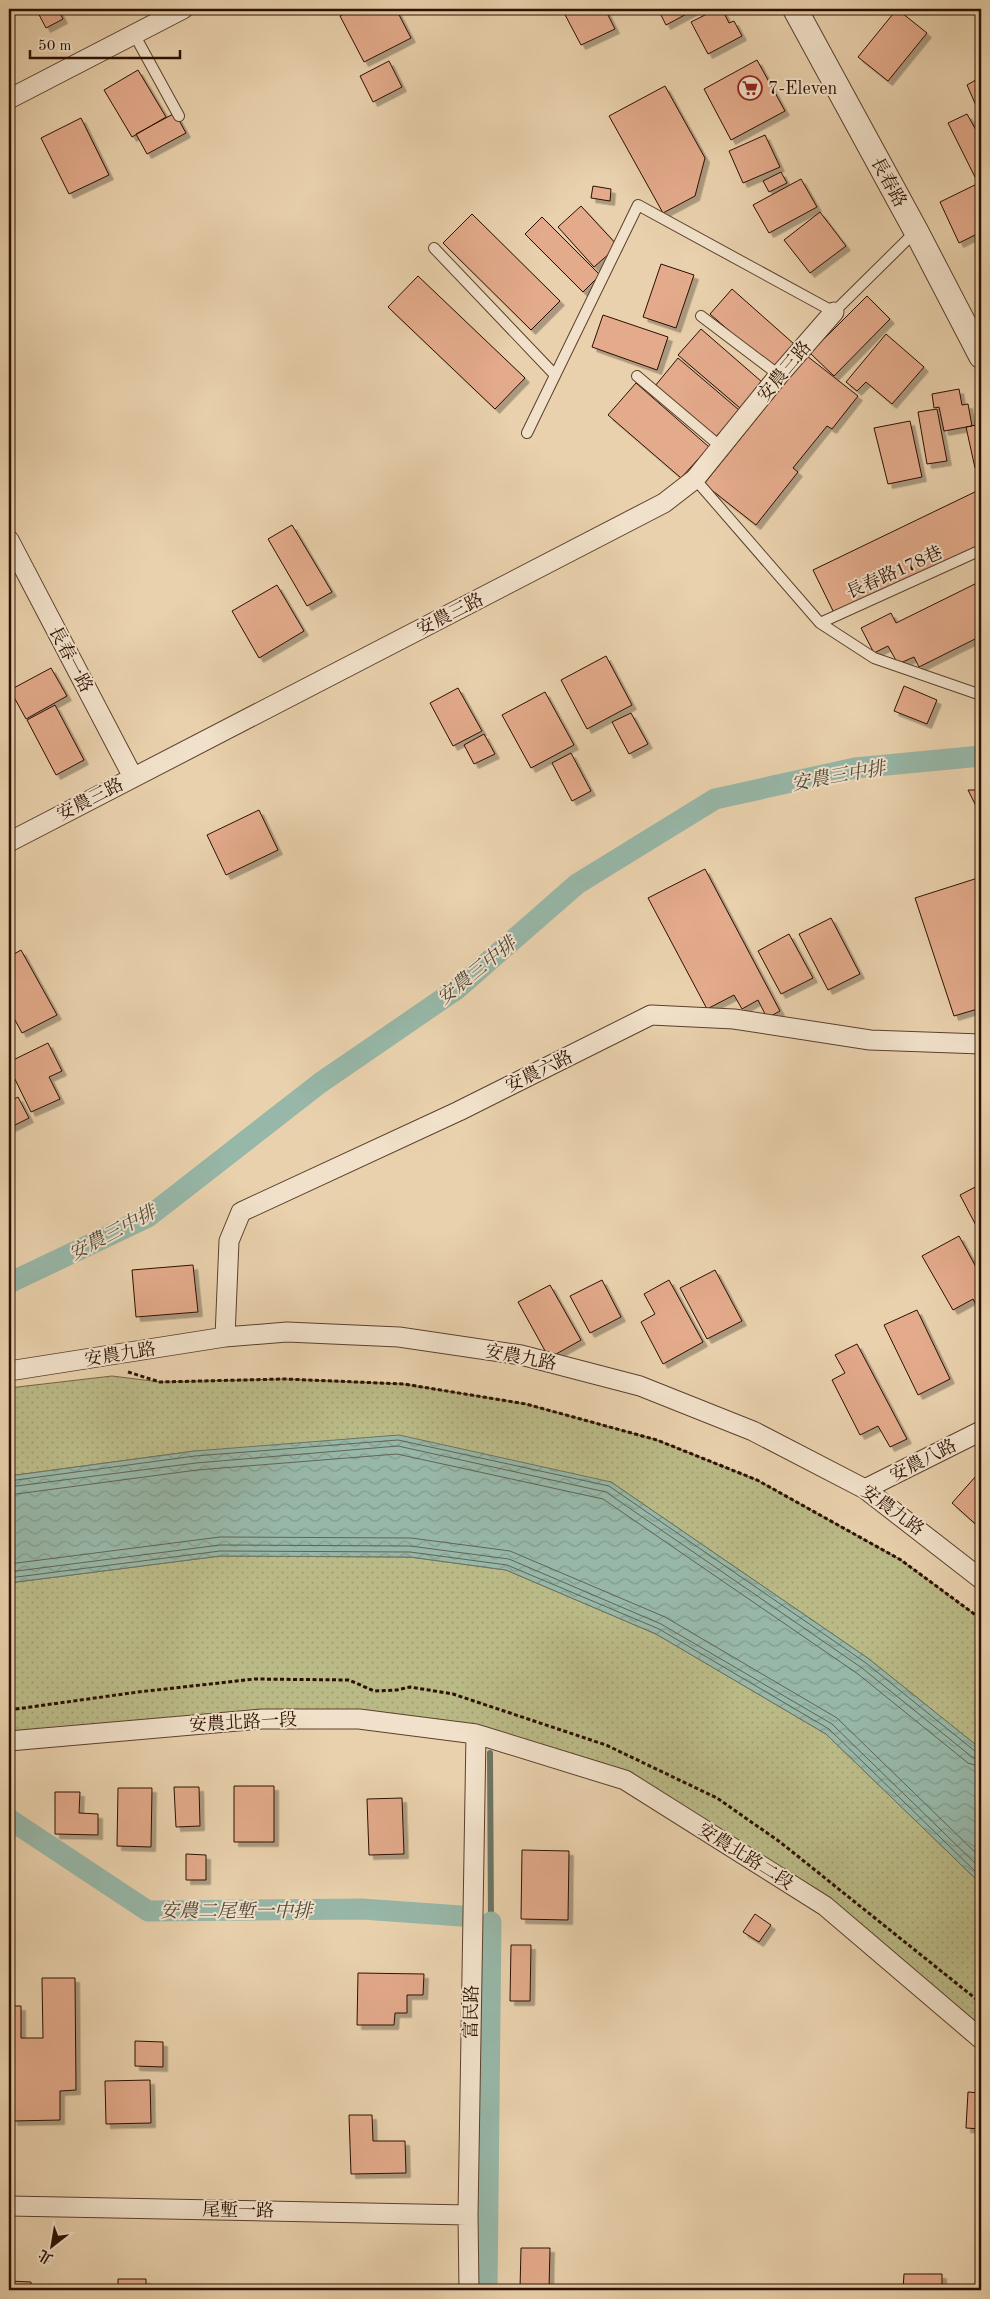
<svg xmlns="http://www.w3.org/2000/svg" width="990" height="2299" font-family="'Old Standard TT','Noto Serif TC',serif">
<defs>
<pattern id="grass-dots" width="8" height="8" patternUnits="userSpaceOnUse" patternTransform="scale(1.25)"><rect width="8" height="8" fill="#baba87"/><path d="M2 2h.1M6 6h.1" fill="none" stroke="#a09f73" stroke-width="1.8" stroke-linecap="round"/></pattern>
<pattern id="water-waves" width="16" height="10" patternUnits="userSpaceOnUse" patternTransform="scale(1.25)"><rect width="16" height="10" fill="#97b7a8"/><path d="M0 5q4-4 8 0t8 0" fill="none" stroke="#829c8f"/></pattern>
<filter id="shadow"><feDropShadow dx="4.5" dy="4.5" stdDeviation="0" flood-color="#0004"/></filter>
</defs>
<rect width="100%" height="100%" fill="#e9d1ad"/>
<filter id="stains"><feTurbulence type="fractalNoise" baseFrequency=".004" numOctaves="4"/><feColorMatrix values="0 0 0 0 .2 0 0 0 0 .09 0 0 0 0 .02 0 0 0 .5 -.17"/></filter>
<radialGradient id="worn" r=".72"><stop offset=".6" stop-color="#630" stop-opacity="0"/><stop offset="1" stop-color="#630" stop-opacity=".3"/></radialGradient>
<path fill="url(#grass-dots)" stroke="#736544" d="M112,1376l48,6 125,-3 119,5 122,20 131,36 100,40 144,80 80,59v130l-112,-90 -258,-177 -416,-31 -186,25v-88z
M220,1556l190,1 96,13 150,64 170,100 155,150v155l-156,-133 -200,-126 -149,-46 -117,-15 -350,22v-158z"/>
<path fill="url(#water-waves)" stroke="#6c7465" d="M399,1435l212,47 258,177 112,90v135l-155,-150 -170,-100 -150,-64 -96,-13 -190,-1 -211,27v-107l186,-25z"/>
<g fill="none" stroke-linecap="round" stroke-linejoin="round">
<path stroke="#626454" stroke-width="1" d="M9,1481l186,-25 203,-16 211,46 257,177 110,89 5,1
M9,1487l187,-24 202,-17 208,46 256,176 110,89 9,2
M9,1495l188,-25 200,-16 206,45 255,175 110,89 13,4
M9,1564l211,-27 191,1 99,13 155,66 172,101 144,140
M9,1572l211,-27 190,1 99,13 152,65 171,100 149,145
M9,1578l211,-27 190,1 97,13 152,64 170,100 152,148"/>
<path stroke="#6c7465" stroke-width="6" d="M490,1753l1,169"/>
<path stroke="#97b7a8" stroke-width="21" d="M9,1283l139,-66 172,-134 137,-94 120,-105 138,-85 140,-31 126,-12
M9,1819l139,92 214,-2 99,7
M487,2290l4,-368"/>
</g>
<path fill="#e3aa8b" stroke="#2c1001" filter="url(#shadow)" d="M36,9h22l5,10 -17,9z
M353,9h43l15,29 -47,24 -24,-46z
M562,9h43l10,20 -34,16z
M658,9h36v1l-28,15z
M717,9h5l7,14 5,-2 8,15 -34,18 -17,-32z
M897,9l30,24 -39,48 -30,-24z
M757,60l28,51 -54,29 -27,-51z
M389,61l13,26 -29,15 -13,-26z
M138,70l28,47 -34,20 -28,-47z
M981,77v40l-14,-32z
M665,86l40,72 -10,38 -32,17 -54,-97z
M175,113l11,20 -39,21 -11,-20z
M967,114l10,18 4,-2v46l-5,3 -28,-56z
M81,118l28,57 -40,19 -28,-56z
M765,135l15,32 -37,16 -14,-32z
M781,172l6,11 -18,9 -6,-11z
M801,179l16,28 -48,26 -16,-28z
M981,182v50l-22,11 -19,-41z
M593,186l18,3 -1,12 -19,-3z
M581,206l37,40 -24,21 -36,-40z
M820,212l26,34 -36,27 -26,-33z
M472,214l88,87 -29,29 -88,-87z
M542,217l58,58 -17,17 -58,-58z
M661,264l33,11 -18,53 -33,-11z
M418,276l107,102 -30,31 -107,-102z
M732,289l62,55 -21,25 -63,-55z
M867,296l23,23 -56,57 -24,-23z
M603,315l65,22 -11,33 -65,-23z
M701,329l61,53 -22,26 -62,-53z
M886,334l38,33 -32,37 -26,-22 -9,9 -11,-9z
M807,356l51,40 -26,33 -5,-3 -34,42 5,4 -42,53 -52,-41z
M678,358l61,52 -24,28 -60,-52z
M636,383l73,64 -28,31 -73,-63z
M959,389l3,16 6,-1 4,22 -28,5 -5,-24 -5,1 -2,-14z
M937,409l10,52 -20,3 -9,-52z
M910,421l12,56 -34,7 -14,-56z
M981,424v43l-6,1 -9,-41z
M981,489v55l-146,71 -22,-45z
M292,525l40,67 -25,14 -39,-67z
M981,581v55l-62,31 -5,-10 -16,7 -10,-18 -14,7 -13,-25 30,-15 5,10z
M277,585l27,46 -45,27 -27,-47z
M606,656l26,49 -45,24 -26,-49z
M51,668l16,28 -41,23 -16,-29z
M904,686l33,14 -10,24 -33,-13z
M458,688l24,43 -29,15 -23,-43z
M545,692l29,53 -43,23 -29,-53z
M55,705l29,55 -28,15 -29,-55z
M631,713l17,31 -19,10 -17,-32z
M484,734l11,20 -21,10 -10,-19z
M571,753l20,38 -19,10 -20,-38z
M968,790h13v26z
M259,810l19,40 -52,25 -19,-40z
M705,869l75,142 -13,7 -9,-18 -16,9 -8,-14 -27,14 -59,-111z
M981,877v131l-27,8 -39,-118z
M831,918l29,56 -32,16 -29,-56z
M789,934l24,44 -32,16 -23,-43z
M21,950l36,65 -35,18 -13,-24v-52z
M48,1043l14,28 -13,6 11,22 -29,13 -22,-45v-5z
M18,1097l11,21 -20,10v-26z
M981,1184v51l-21,-40z
M959,1236l22,40v38l-8,-15 -20,11 -31,-54z
M193,1265l5,47 -62,5 -4,-47z
M715,1270l27,51 -35,18 -27,-51z
M602,1280l19,37 -31,16 -20,-37z
M669,1280l34,62 -40,22 -22,-42 14,-8 -11,-20z
M550,1285l31,55 -32,18 -31,-56z
M917,1310l33,69 -32,16 -34,-70z
M857,1344l50,95 -17,8 -12,-21 -18,9 -28,-55 13,-7 -10,-18z
M976,1476l5,4v49l-29,-26z
M234,1786h40v56h-40z
M174,1787h25l1,39 -24,1z
M118,1788h34l-1,59 -34,-1z
M55,1792h25l-1,21 19,1v21l-43,-1z
M402,1798l2,56 -35,1 -2,-56z
M522,1850l47,1 -1,69 -47,-1z
M186,1854l20,1v25h-20z
M755,1914l16,11 -12,17 -16,-10z
M511,1945h20l-1,56h-20z
M358,1973l66,1 -1,21h-16v18h-12l-1,12h-37z
M42,1978h33l1,112 -16,1v29l-47,1 -1,-29h-3v-86h12v32h22z
M135,2041l28,1v25l-28,-1z
M150,2080l1,43 -45,1 -1,-43z
M968,2092l13,1v36l-15,-1z
M349,2115h23l1,26h32l1,32 -55,1z
M521,2248h29l-1,42h-29z
M904,2274h38v16h-39z
M118,2279h28v11h-28z
M9,2281l22,1v8h-22z"/>
<g fill="none" stroke-linecap="round" stroke-linejoin="round">
<g stroke="#5b402c" stroke-width="12">
<path id="service" d="M134,34l45,82
M434,248l121,127
M701,316l78,59
M637,376l84,71
M527,433l111,-228 196,107 82,-81
M695,479l125,144 54,35 107,37
M820,623l161,-73"/>
</g>
<g stroke="#5b402c" stroke-width="21">
<path id="minor" d="M9,99l174,-90
M9,540l124,237
M9,842l655,-339 31,-24 84,-104 55,-63
M225,1337l4,-96 12,-29 218,-101 192,-96 83,4 136,21 111,4
M9,1371l216,-34 62,-5 112,5 122,18 119,31 113,45 112,58 116,90
M865,1489l116,-58
M9,1741l253,-22h97l117,15 149,46 200,126 156,133
M9,2206l459,9
M469,2290l-1,-75 8,-481"/>
</g>
<g stroke="#5b402c" stroke-width="26">
<path id="tertiary" d="M795,9l121,222 65,125"/>
</g>
<path stroke="#2c1001" stroke-width="3" stroke-dasharray="4 2.5" stroke-linecap="butt" d="M128,1372l32,10 125,-3 119,5 122,20 131,36 100,40 144,80 80,59
M9,1710l129,-18 117,-13 94,1 25,11 23,-1 13,-3 43,7 153,51 111,53 63,44 201,161"/>
<use href="#service" stroke="#f1e1ca" stroke-width="10"/>
<use href="#minor" stroke="#f1e1ca" stroke-width="19"/>
<use href="#tertiary" stroke="#f1e1ca" stroke-width="24"/>
</g>
<defs>
<g id="supermarket-ring" transform="scale(1.25)"><circle r="9.5" fill="#f1e1ca" stroke="#8f2418" stroke-width="1.5"/><path d="M-6-5.5h2.5l.6 2H6L4.5 2H-2.5L-4.4-4H-6ZM-1.5 3.2a1.3 1.3 0 1 0 .1 0ZM3 3.2a1.3 1.3 0 1 0 .1 0Z" fill="#8f2418"/></g>
</defs>
<g fill-rule="evenodd">
<use href="#supermarket-ring" x="750" y="88"/>
</g>
<g text-anchor="middle" stroke-width="4" stroke-linejoin="round" paint-order="stroke">
<g font-size="18" fill="#2c1001" stroke="#f1e1ca" text-anchor="start">
<text x="768" y="94">7-Eleven</text>
</g>
<g font-size="18" fill="#2c1001" stroke="#f1e1ca">
<text transform="translate(889 182) rotate(61)" y="6">長春路</text>
<text transform="translate(784 371) rotate(-50)" y="6">安農三路</text>
<text transform="translate(894 572) rotate(-24)" y="6">長春路178巷</text>
<text transform="translate(450 614) rotate(-27)" y="6">安農三路</text>
<text transform="translate(71 659) rotate(62)" y="6">長春一路</text>
<text transform="translate(90 799) rotate(-27)" y="6">安農三路</text>
<text transform="translate(539 1071) rotate(-26)" y="6">安農六路</text>
<text transform="translate(120 1354) rotate(-9)" y="6">安農九路</text>
<text transform="translate(521 1357) rotate(11)" y="6">安農九路</text>
<text transform="translate(923 1460) rotate(-27)" y="6">安農八路</text>
<text transform="translate(893 1510) rotate(36)" y="6">安農九路</text>
<text transform="translate(243 1722) rotate(-3)" y="6">安農北路一段</text>
<text transform="translate(746 1856) rotate(32)" y="6">安農北路二段</text>
<text transform="translate(471 2012) rotate(-89)" y="6">富民路</text>
<text transform="translate(238 2210) rotate(1)" y="6">尾塹一路</text>
</g>
<g font-size="19" font-style="italic" fill="#514a3b" stroke="#f1e1ca">
<text transform="translate(838 775) rotate(-10)" y="7">安農三中排</text>
<text transform="translate(476 970) rotate(-39)" y="7">安農三中排</text>
<text transform="translate(112 1232) rotate(-28)" y="7">安農三中排</text>
<text x="236" y="1917">安農二尾塹一中排</text>
</g>
</g>
<rect width="990" height="2299" fill="none" stroke="#e9d1ad" stroke-width="30"/>
<rect x="10" y="10" width="970" height="2279" fill="none" stroke="#2c1001" stroke-width="2.5"/>
<rect x="15" y="15" width="960" height="2269" fill="none" stroke="#2c1001"/>
<g transform="translate(52 2246) rotate(211)" stroke="#f1e1ca" stroke-width="4" paint-order="stroke">
<path d="M0-4L9 19L0 12L-9 19Z" fill="#2c1001"/>
<text y="-8" font-size="14" font-weight="bold" text-anchor="middle" fill="#2c1001">北</text>
</g>
<path d="M30 50v8h150v-8" fill="none" stroke="#2c1001" stroke-width="2.5"/>
<text x="38" y="50" font-size="15" fill="#2c1001" stroke="#f1e1ca" stroke-width="4" paint-order="stroke">50 m</text>
<rect width="100%" height="100%" filter="url(#stains)"/>
<rect width="100%" height="100%" fill="url(#worn)"/>
</svg>
